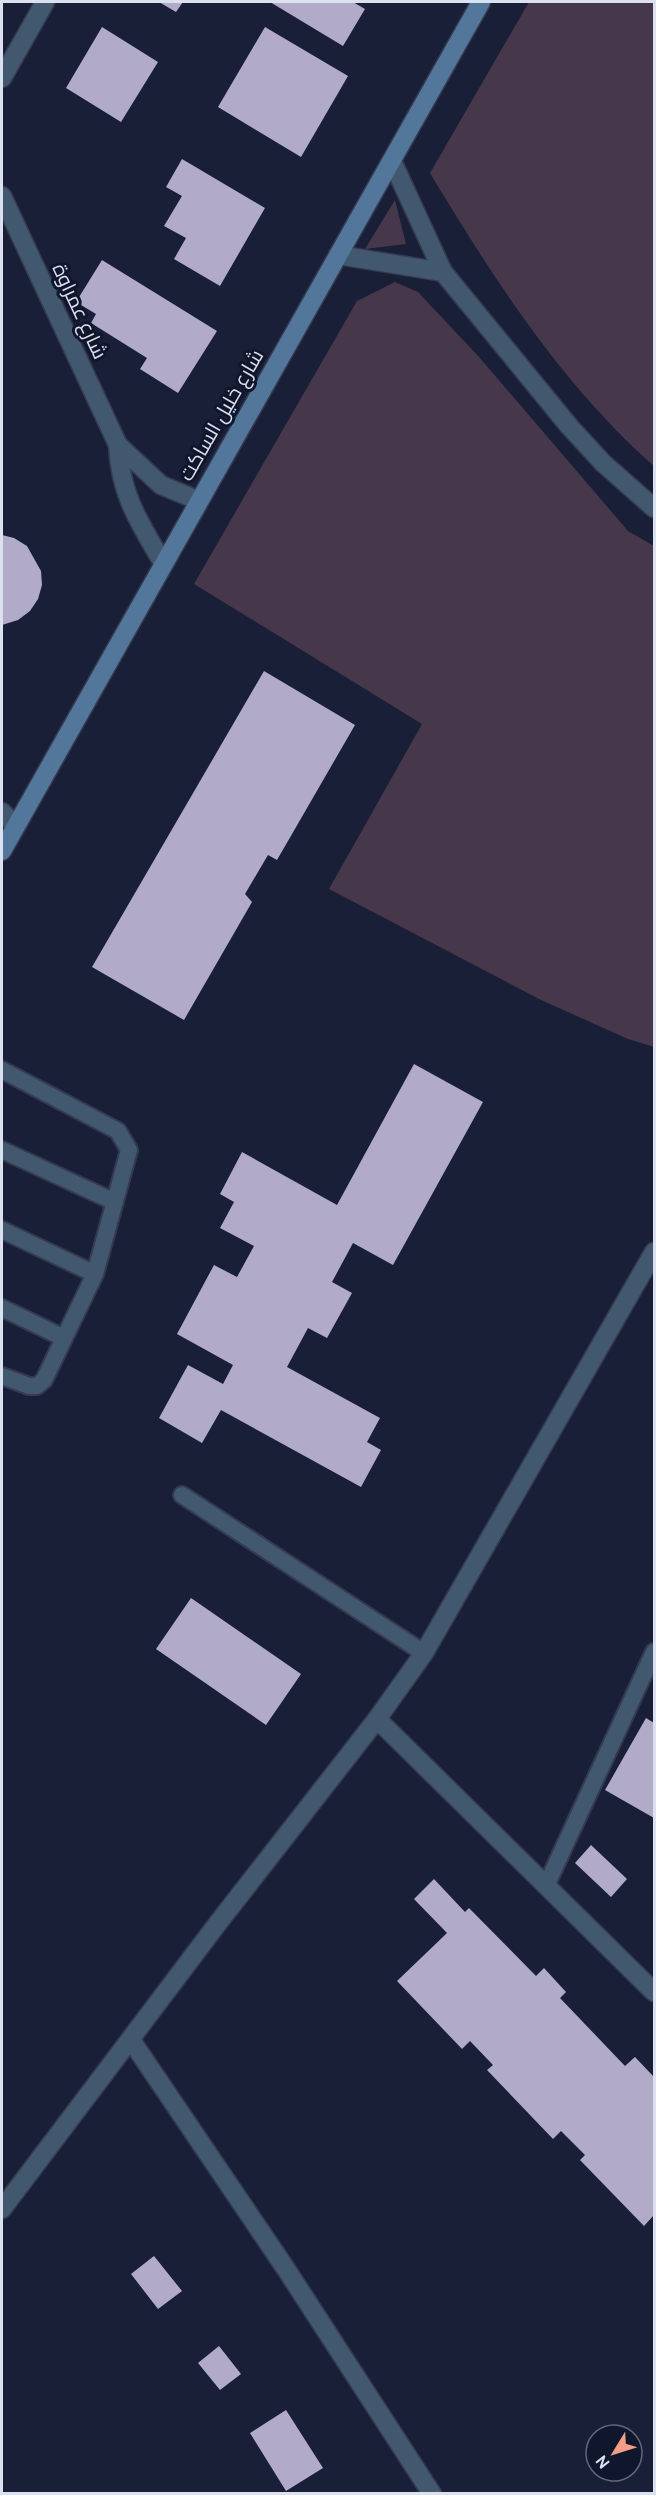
<svg xmlns="http://www.w3.org/2000/svg" width="656" height="2495" font-family="Cabin,Cairo,sans-serif">
<rect width="100%" height="100%" fill="#191f37"/>
<path fill="#47374a" d="M529,2h125v464c-92,-81 -161,-188 -224,-293z
M395,200l11,44 -41,5z
M395,282l23,10 61,65 149,174 26,15v501l-26,-8 -87,-39 -212,-111 93,-165 -228,-140 163,-283z"/>
<path fill="#b1aac9" d="M159,2h24l-7,10z
M270,2h83l12,7 -22,37z
M102,27l56,35 -37,60 -55,-34z
M265,27l83,49 -47,81 -83,-50z
M182,159l83,49 -45,78 -46,-27 12,-21 -22,-12 18,-30 -16,-9z
M102,260l115,71 -39,62 -38,-24 7,-11 -56,-35 5,-9 -20,-12z
M2,535l12,3 13,8 14,25 1,14 -4,14 -8,12 -12,9 -16,5z
M264,671l91,54 -78,135 -9,-5 -23,39 7,8 -68,118 -92,-53z
M414,1064l69,38 -90,163 -40,-22 -21,39 20,11 -25,45 -19,-10 -21,39 93,51 -13,24 14,8 -20,37 -140,-77 -19,33 -43,-25 29,-53 35,19 10,-19 -56,-31 37,-69 23,12 17,-31 -34,-18 14,-26 -14,-8 22,-42 95,53z
M191,1598l110,76 -35,51 -110,-76z
M646,1718l8,5v95l-49,-28z
M591,1845l36,34 -16,18 -36,-34z
M434,1879l31,33 4,-4 67,68 8,-8 22,24 -6,6 65,68 10,-9 19,20v138l-10,11 -64,-66 5,-5 -24,-24 -8,8 -66,-69 6,-5 -23,-24 -8,8 -65,-68 50,-48 -33,-34z
M154,2256l28,35 -24,18 -27,-35z
M219,2346l22,28 -21,16 -22,-27z
M286,2410l37,58 -37,23 -36,-58z"/>
<g fill="none" stroke-linecap="round" stroke-linejoin="round">
<g stroke="#343a51" stroke-width="20">
<path id="lane" d="M2,1070l116,61 11,19 -34,124 -51,106 -7,6h-8l-27,-10
M2,1150l113,52
M2,1230l93,44
M2,1308l62,30
M182,1495l242,158
M546,1886l108,-234"/>
</g>
<g stroke="#343a51" stroke-width="21">
<path id="street" d="M2,78l43,-76
M392,161l51,111 126,154 34,37 51,45
M2,196l116,249 43,40 36,15
M338,255l105,17
M118,445c2,49 21,77 45,118
M2,812l13,13
M377,1719l277,273
M131,2040l155,229 146,225
M2,2209l216,-286 159,-204 47,-66 230,-401"/>
</g>
<g stroke="#343a51" stroke-width="21">
<path id="secondary" d="M2,851l479,-849"/>
</g>
<use href="#lane" stroke="#41586e" stroke-width="16"/>
<use href="#street" stroke="#41586e" stroke-width="18"/>
<use href="#secondary" stroke="#52779a" stroke-width="18"/>
</g>
<g text-anchor="middle" stroke-width="6" stroke-linejoin="round" paint-order="stroke">
<g font-size="20" fill="#dce1f1" stroke="#10162c">
<text transform="translate(80 311) rotate(65)" y="7">شارع عمراوة</text>
<text transform="translate(221 415) rotate(-60)" y="7">شارع خليل الساكت</text>
</g>
</g>
<rect width="656" height="2495" fill="none" stroke="#dce1f1" stroke-width="6"/>
<g transform="translate(614 2453) rotate(232)"><circle r="28" fill="#10162c" stroke="#62677b" stroke-width="1.5"/>
<path d="M0-4.5L10 22L0 15L-10 22Z" fill="#f49e8a"/>
<text y="-9" font-size="16" font-weight="bold" text-anchor="middle" fill="#dce1f1">N</text>
</g>
</svg>
